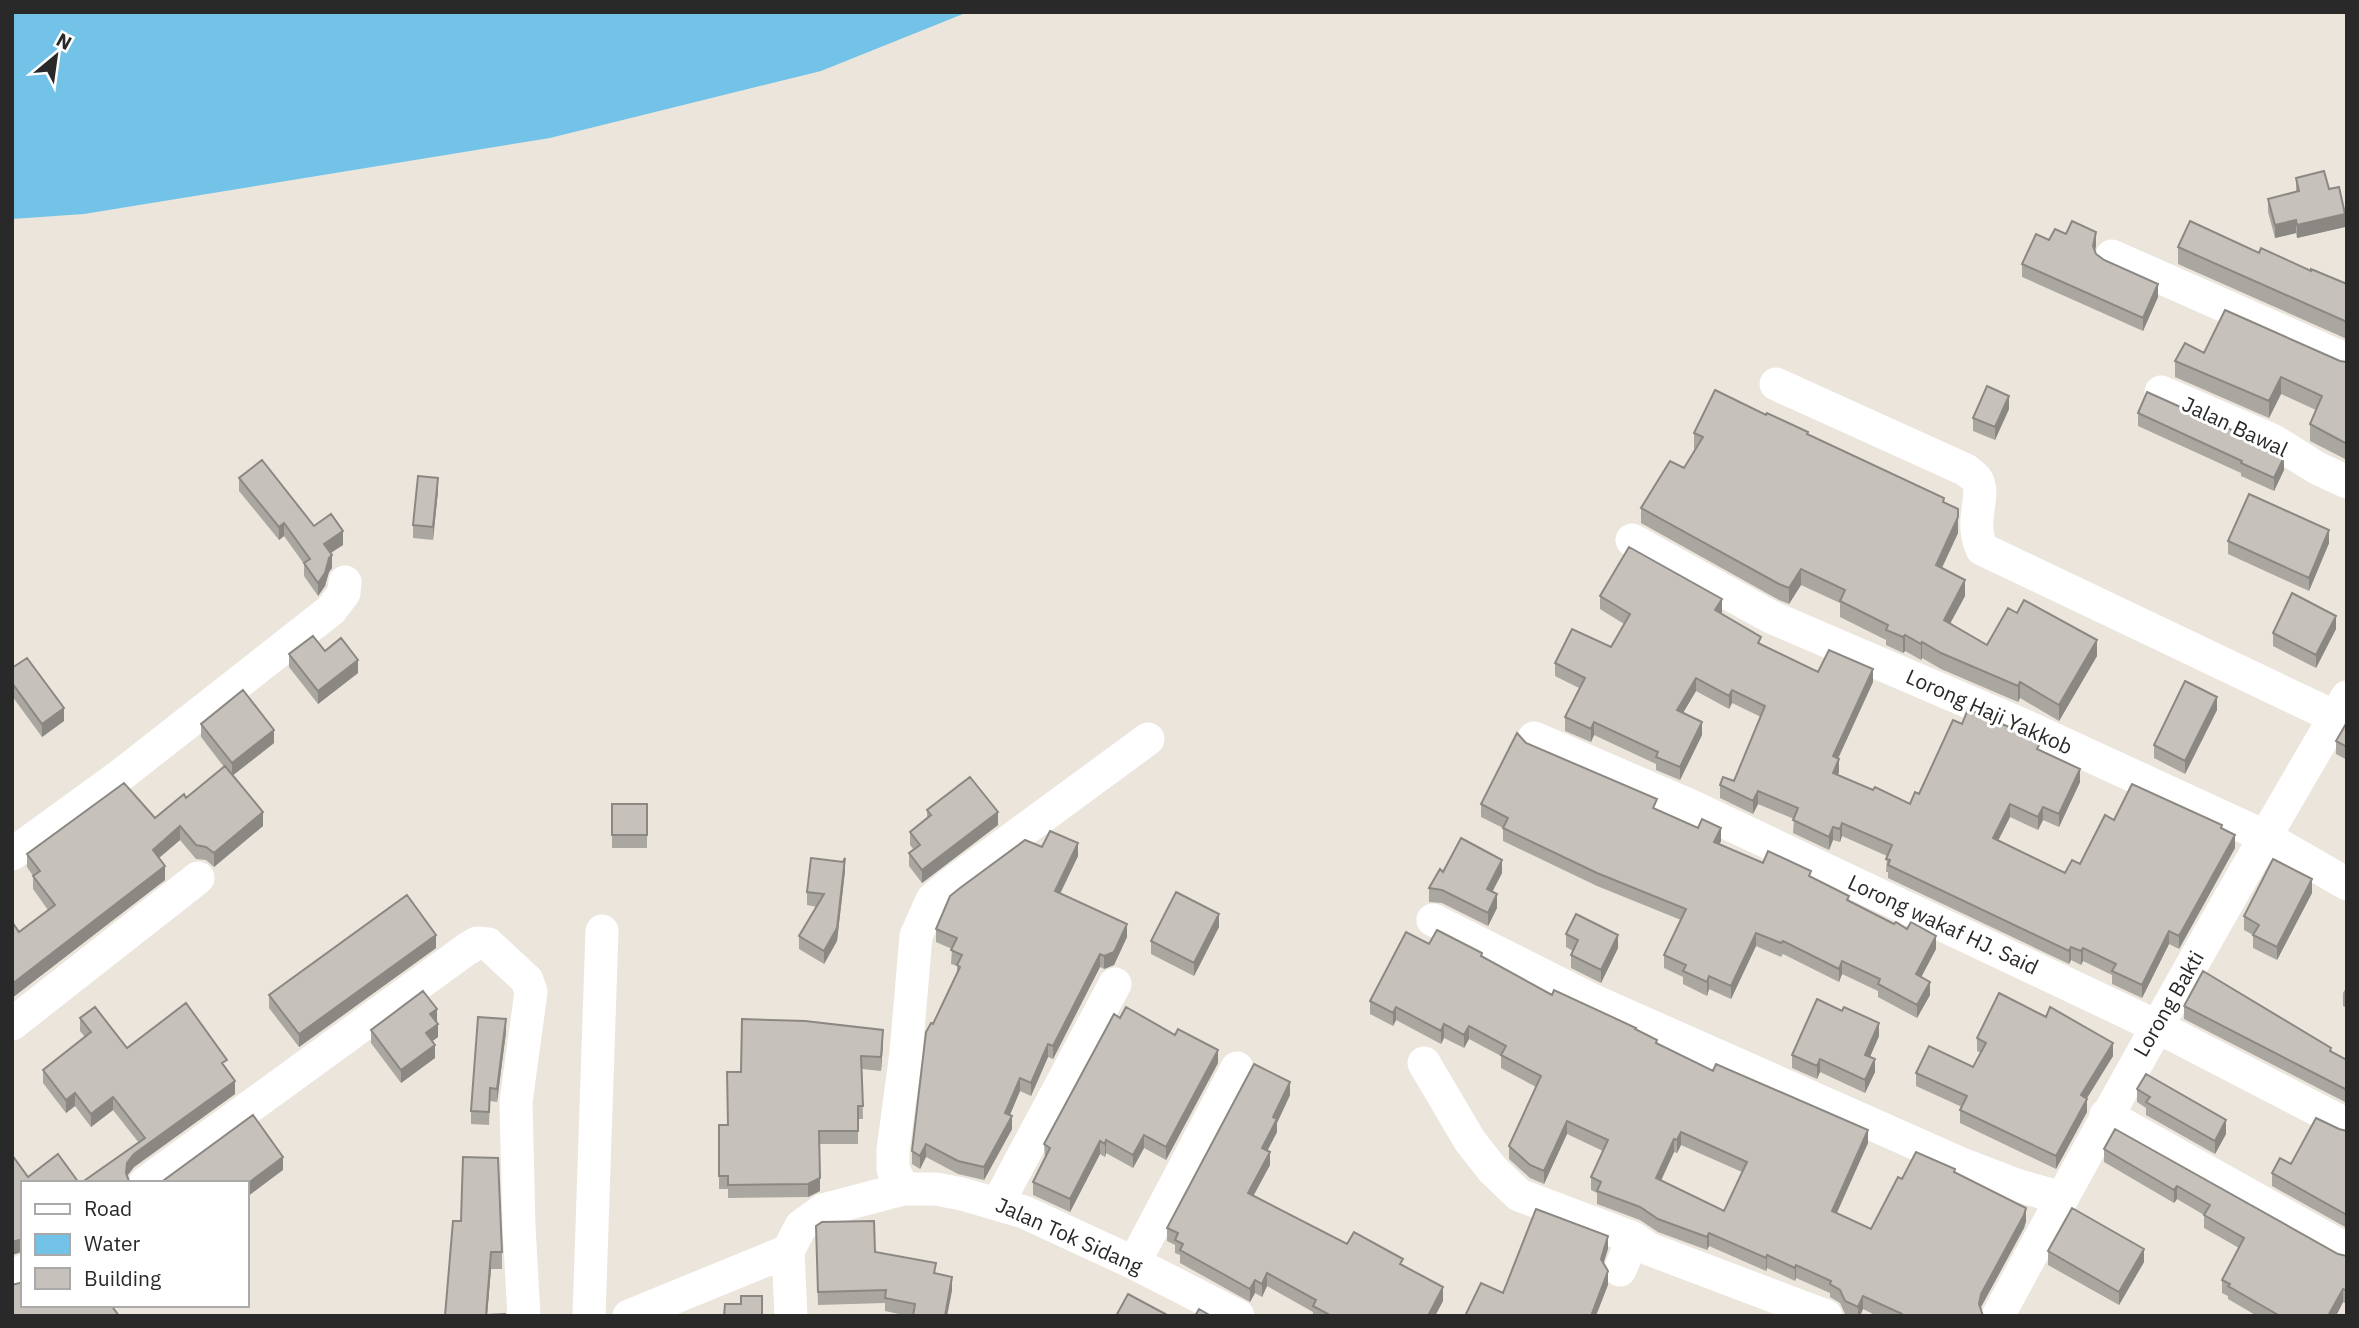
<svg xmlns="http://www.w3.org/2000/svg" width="2359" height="1328" font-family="'IBM Plex Sans',sans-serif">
<rect width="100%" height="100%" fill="#ebe5dc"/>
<path fill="#73c3e8" d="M12,12h956l-147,59 -271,67 -466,76 -72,5z"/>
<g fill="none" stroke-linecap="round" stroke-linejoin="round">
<path stroke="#fff" stroke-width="33" d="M2112,256l235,104
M1776,384l190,86c4,4 10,6 12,12 7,16 -9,40 4,67l353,168
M2161,392l113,49 43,27 30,14
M1632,540l139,77 254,109 239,110 83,48
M1534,738l157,68 465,220 191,99
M12,854l109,-79 210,-165 13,-17 1,-11
M1433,920l159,80 372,165 52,20 46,13
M12,1024l186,-146
M1424,1063l46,78 22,28 27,26 114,43
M2106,1115l241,135
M145,1183l322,-234 10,-6 11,1 39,36 4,12 -15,110 3,125 5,89
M903,1189l-10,-20v-19l13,-97 10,-117 16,-36 16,-14 200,-147
M998,1203l117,-219
M1134,1263l103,-195
M1620,1270l13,-32 16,11 177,67
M12,1279l11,-8
M589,1316l13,-385
M629,1316l159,-65
M791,1316l-3,-65 13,-25 22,-16 80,-21h33l26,5 62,18 110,51 104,53
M1998,1316c113,-209 228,-415 349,-619"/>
</g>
<path fill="#aaa7a1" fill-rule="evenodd" d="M2296,178l33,11 16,38 -48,11 -1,-5 -21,5 -7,-26v-13l28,-7z
M2049,240l47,6 -1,5 1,3 8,6 54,37 -15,34 -121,-54v-13z
M2178,247l133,24 36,13v55l-169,-75z
M2204,353l143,9v98l-37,-19v-17l6,-14 -35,-16 -12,24 -94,-41v-16z
M2009,409l-14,31 -22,-9v-13z
M2138,413l146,57 -10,21 -33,-15v-3l-103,-47z
M1694,433l114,1 136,69 14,30 -16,35 23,28 -15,27 37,22 110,11 -38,65 -39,-23 -2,4 -77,-33 -19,-11 -1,2 -16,-9 -2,2 -17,-8v-5l-46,-23v-14l-39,-18 -12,19 -10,-4 -138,-77v-15l43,-40 11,-19h-1z
M239,478l104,67 -12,8 1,15 -3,4 -4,14 -7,10 -14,-20v-12l-20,-28 -5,4 -40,-49z
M438,491l-5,49 -20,-2v-13z
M2228,541l101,2 -20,48 -81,-37z
M1600,596l122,16 -1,2 40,31 57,27 55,10 -35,77 1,13 -1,3 35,15 37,14 9,-10 43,-70 79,27 39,31 -21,45 -16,-7 -5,10 -28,-13 -12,23 67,33 15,-9 34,-44 108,9 13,19 -56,101 -10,-5 -27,54 -30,-14v-9l-29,-14 -2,4 -10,-5 -2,4 -181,-86v-6h-2l1,-16 -45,-20 -2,6 -7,-2 -4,10 -36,-17 1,-14 -36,-15 -5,10 -33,-16v-13l14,-4 27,-64 -29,-14 -3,6 -33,-18 -13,22 19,22 -22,45 -24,-10v-6l-62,-29 -3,7 -26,-11v-14l14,-29 -24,-12v-13l56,-16 13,-23 -24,-15z
M2336,629l-20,39 -43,-22v-13z
M325,651l33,22 -40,31 -29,-37v-13z
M12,668l52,53 -22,16 -30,-41z
M2217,710l-32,64 -31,-16v-13z
M2347,722v38l-11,-6v-13z
M201,724l73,19 -42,33 31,50 -49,41 -8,-7 -10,-1 -16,-19 -21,18 6,22 -153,118v-76l7,10 29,-22 -15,-21v-13l-6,-9v-13l128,-36 31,-20 38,-31 -23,-30z
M1526,743l131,67 64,31 -2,3 44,19 48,14 38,25 87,47 -15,28 9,18 -13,23 -39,-21v-6l-36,-17 -3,8 -56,-28 -2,3 -25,-11 -25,53 -22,-10 -2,7 -24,-12v-7l-19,-9v-13l17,-35 -84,-34 -94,-45v-13l-22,-11v-13z
M612,804h35v44h-35z
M927,810l71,15 -76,58 -13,-17v-13l5,-3 -4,-5v-13l17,-13z
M1042,847l36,9 -18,38 67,43 -13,28 -10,4 -4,-2 -47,92 -5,-2 -17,39 -11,-5 -10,24 2,14 -28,51 -26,-6 -32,-17 -6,12 -8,-5v-13l21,-127 24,-51v-7l-6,-2 1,-15 -16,-7v-13z
M845,871l-8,70 -13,23 -25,-15v-13l18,-29 -10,-2v-13z
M1443,872l59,1 -10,19 5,16 -9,18 -46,-23 -13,-1v-14z
M2312,893l-35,67 -24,-12v-13l-9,-5v-14z
M1219,927l-25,49 -43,-22v-13z
M1566,934l52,14 -17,35 -30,-15v-13l2,-4 -7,-4z
M1429,944l53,12 70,39 84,35 21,13 56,28 155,72 -32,70 35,16 31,-50 53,-7 71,49 -2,7 -43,79 2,9h-106l-14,-7 -3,7h-10l-5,-2 -5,-11 -10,-6v-4l-34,-15 -1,3 -28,-13 -1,3 -57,-25 -2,4 -49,-18 -18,-12 -43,-16v-11l-6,-3v-13l12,-26 -36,-17 -23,50 -14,-6 -21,-19v-13l27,-59 -35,-19v-12l-32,-17 -5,9 -20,-10 -3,6 -45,-24 -3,6 -23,-12v-13zM1681,1145l61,27 -18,39 -63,-30 13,-29 3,1z
M436,948l-137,99 -30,-39v-13z
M2347,986v22l-4,-2v-13z
M2184,1006l147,46 16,8v43l-163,-84z
M80,1018l47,30 100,22 8,24 -101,73 -7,9 -46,7 58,-40 -26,-33 -22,17 -16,-21 -9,7 -23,-30v-13l42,-33 -5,-6z
M436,1022l2,15 -6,4 3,17 -34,25 -30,-40v-13z
M506,1032l-9,70 -7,-1 -1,24 -18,-1v-13z
M1879,1036l-9,21 5,15 -10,21 -45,-21 -3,7 -25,-11v-13z
M1977,1038l136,18 -27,43 1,13 -31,57 -96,-46v-13l2,-3 -46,-21v-13l57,-6 8,-14 -4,-2z
M883,1043l-2,28 -19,-2 1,50h-5v25h-38v47l-12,6 -80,1v-9h-9v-64h8l14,-53z
M1218,1063l-52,97 -22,-12 -11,20 -27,-15 -1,4 -5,-3 -30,58 -37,-17v-13l12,-24 -1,-14z
M2137,1089l89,45 -11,20 -69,-39v-7l-9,-6z
M1290,1095l-13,28v9l-10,19 3,14 -17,30 94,49 56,22 40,35 -8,15h-122v-4l-46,-26 -5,11 -7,-4 -5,9 -70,-39v-8l-5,-2v-8l-8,-4v-13z
M2339,1129l8,2v97l-75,-42v-13l19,-9z
M2104,1149l234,105 9,2v48l-4,-2 -7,14h-79l-29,-17v-3l-6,-3v-13l17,-32 -35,-20v-13l-27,-16 -3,4 -70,-41z
M453,1221l49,31v17h-11l-4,46 -42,1z
M816,1226l59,26 77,38 -5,26h-39l-23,-5v-8l-67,2z
M2048,1251l96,11 -25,43 -71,-40z"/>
<path fill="#8b8883" d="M2345,214v13l-48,11v-13z
M2296,220v13l-21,5v-13z
M2096,232v14l-3,13v-13z
M2158,284v13l-15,34v-13z
M2281,377v17l-12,24v-17z
M2009,396v13l-14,31v-13z
M2284,457v13l-10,21v-13z
M438,478v13l-5,49v-13z
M1958,517v16l-22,47v-15z
M284,523v13l-5,4v-13z
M2329,530v13l-20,48v-13z
M343,531v14l-19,12v-13z
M332,555v13l-3,4 -4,14 -7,10v-13l11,-25z
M1801,569v16l-12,19v-16z
M1965,580v16l-21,39v-15z
M1722,599v13l-7,11v-13z
M2336,616v13l-20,39v-13z
M1905,635v16l-2,2v-16z
M2097,640v16l-38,65v-16z
M1922,642v16l-1,2v-16z
M358,660v13l-40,31v-13z
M1873,669v13l-40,87v-13z
M1696,678v13l-19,32v-13z
M2020,682v16l-2,4v-16z
M1732,690v13l-3,6v-13z
M2217,697v13l-32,64v-13z
M64,708v13l-22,16v-13z
M1594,722v13l-3,7v-13z
M1702,722v13l-22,45v-13z
M274,730v13l-42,33v-13z
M1839,759v13l-6,14v-13z
M2080,769v13l-21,45v-13z
M1758,791v13l-5,10v-13z
M2010,804v13l-17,34v-13z
M2043,807v13l-5,10v-13z
M263,812v14l-49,41v-14z
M998,812v13l-76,58v-13z
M1842,823v13l-2,6v-13z
M180,826v14l-27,23v-13z
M1833,827v13l-4,10v-13z
M1721,828v13l-7,14v-13z
M2235,835v13l-56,101v-13z
M1078,843v13l-23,48v-13z
M845,858v13l-8,70 -13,23v-13z
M1502,860v13l-15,29v-13z
M165,866v14l-153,118v-14z
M2312,879v14l-35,67v-13z
M1497,894v14l-9,18v-13z
M1219,914v13l-25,49v-13z
M1127,924v13l-13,28 -10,4v-13z
M2169,931v13l-27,54v-13z
M1756,933v13l-25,53v-13z
M436,935v13l-137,99v-13z
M1618,935v13l-17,35v-13z
M1936,936v13l-20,38v-13z
M2071,947v13l-2,4v-13z
M2083,948v13l-2,4v-14z
M1100,954v13l-47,92v-13z
M1842,961v13l-3,8v-13z
M1709,976v13l-2,7v-14z
M1930,982v13l-13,23v-13z
M1396,1007v13l-3,6v-13z
M437,1009v13l-7,5v-13z
M506,1019v13l-9,70v-13z
M1879,1023v13l-14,32v-13z
M438,1024v13l-12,9v-13z
M1444,1024v14l-3,6v-13z
M1469,1026v13l-5,9v-13z
M883,1030v13l-2,28v-14z
M2113,1043v13l-32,52v-13z
M1048,1044v13l-17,39v-13z
M435,1045v13l-34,25v-13z
M1218,1050v13l-52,97v-13z
M1820,1059v13l-3,7v-13z
M1875,1059v13l-10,21v-13z
M1020,1078v13l-15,35v-13z
M235,1081v13l-101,73 -7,9 -1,-3 1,-10 7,-9z
M1290,1082v13l-13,28v9l-15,29v-13l11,-31z
M75,1093v13l-9,7v-13z
M113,1097v13l-22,17v-13z
M2087,1099v13l-31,57v-13z
M1012,1116v13l-28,51v-13z
M2226,1120v14l-11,20v-13z
M1567,1121v13l-23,50v-13z
M1868,1130v13l-36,81v-13z
M1681,1132v13l-4,8v-13z
M1144,1135v13l-11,20v-13z
M1674,1139v13l-18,39v-13z
M1106,1140v13l-1,4v-13z
M1100,1141v13l-30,58v-13z
M926,1144v13l-6,12v-13z
M1270,1152v13l-22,41v-13z
M283,1157v13l-36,27v-13z
M820,1178v13l-12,6v-13z
M2177,1186v13l-3,4v-13z
M2026,1208v13l-2,7 -43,79 -2,9v-12l2,-10z
M1709,1233v13l-2,4v-13z
M1608,1236v13l-7,23v-13z
M22,1239v13l-10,3v-13z
M2144,1249v13l-25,43v-13z
M491,1252v17l-4,47h-1z
M1767,1255v13l-1,3v-13z
M1796,1265v13l-1,3v-13z
M1608,1271v14l-12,31h-5z
M1267,1273v13l-5,11v-13z
M952,1277v13l-5,26h-2z
M1255,1280v13l-5,9v-13z
M1443,1287v14l-8,15h-7z
M2343,1289v13l-7,14h-8z
M1863,1296v13l-3,7h-2v-9z"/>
<path fill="#c6c2bb" stroke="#8b8883" stroke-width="2" fill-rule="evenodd" d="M2324,171l5,18 10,-2 6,27 -48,11 -1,-5 -21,5 -7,-26 31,-8 -3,-13z
M2072,221l24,11 -3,14 3,8 8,6 54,24 -15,34 -121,-54 14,-30 13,6 6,-11 11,5z
M2190,221l69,32 2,-5 50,23v-2l36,15v38l-169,-75z
M2225,310l115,51 7,1v82l-37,-20 12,-28 -41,-19 -12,24 -94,-40 10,-18 19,10z
M1987,386l22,10 -14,31 -22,-9z
M1715,390l51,25 1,-2 41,19 -1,2 137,64 -1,4 15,7v8l-22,48 29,15 -21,40 43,25 21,-37 9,5 7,-13 73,40 -38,65 -39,-23 -2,4 -77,-33 -19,-11 -1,2 -16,-9 -2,2 -17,-7 2,-5 -48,-24 5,-11 -44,-21 -12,19 -10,-4 -138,-76 29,-47 14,7 19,-31 -9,-4z
M2147,392l118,53 19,12 -10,21 -33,-15 1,-2 -104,-48z
M262,460l52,66 17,-12 12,17 -19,13 8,11 -3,3 -4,15 -7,10 -14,-20 6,-4 -26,-36 -5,4 -40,-49z
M418,476l20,2 -5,49 -20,-2z
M2249,494l80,36 -20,48 -81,-37z
M1629,547l93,52 -7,11 46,27 -3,6 60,29 11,-22 44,19 -40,87 6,3 -6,14 40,17 2,-3 35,17 5,-12 4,2 34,-74 9,4 6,-15 73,32 -4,8 43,20 -21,45 -16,-7 -5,10 -28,-13 -17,34 72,35 7,-13 8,4 25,-49 9,5 18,-36 90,41 -1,3 14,7 -56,101 -10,-5 -27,54 -30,-14 4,-7 -33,-16 -2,3 -10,-4 -2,4 -181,-86 2,-5 -4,-1 6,-14 -50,-22 -2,6 -7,-2 -4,10 -36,-17 5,-12 -40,-17 -5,10 -33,-16 3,-8 11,4 31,-75 -33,-16 -3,6 -33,-18 -19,32 25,12 -22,45 -24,-10 2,-5 -64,-30 -3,7 -26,-12 20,-39 -30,-15 17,-34 39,18 19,-33 -30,-18z
M2292,593l44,23 -20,39 -43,-22z
M313,636l12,15 16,-13 17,22 -40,31 -29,-37z
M27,658l37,50 -22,16 -30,-41v-15z
M2185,681l32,16 -32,64 -31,-16z
M243,690l31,40 -42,33 -31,-39z
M2347,722v25l-11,-6z
M1517,733l9,10 131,56 -4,9 45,20 4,-9 19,9 -7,14 49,21 5,-12 43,20 -2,5 40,20 -2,4 47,24 2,-2 11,7 4,-7 25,14 -20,38 14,8 -13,23 -39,-21 2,-5 -38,-18 -3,8 -56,-28 -2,2 -25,-10 -25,53 -22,-10 -2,6 -24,-11 3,-6 -22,-10 22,-46 -89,-36 -94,-45 5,-10 -27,-14z
M225,766l38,46 -49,41 -8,-6 -10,-2 -16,-19 -27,24 12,16 -153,118v-62l7,10 36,-27 -22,-29 7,-5 -13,-17 97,-71 31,35 29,-24 2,4z
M970,777l28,35 -76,58 -13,-17 11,-8 -10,-13 21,-17 -4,-5z
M612,804h35v31h-35z
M1050,831l28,12 -23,48 72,33 -13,28 -10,4 -4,-2 -47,92 -5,-2 -17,39 -11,-5 -15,35 7,3 -28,51 -26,-6 -32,-17 -6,12 -8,-5 14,-119 5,-9 2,1 27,-57 -3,-2 5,-10 -11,-5 6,-12 -21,-9 14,-33 10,-8 65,-48 17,7z
M1461,838l41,22 -15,29 10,5 -9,19 -46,-23 -13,-2 11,-19 3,3z
M811,858l32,4 2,-4 -8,70 -13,23 -25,-15 25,-42 -17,-2z
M2273,859l39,20 -35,68 -24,-12 6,-10 -15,-9z
M1176,892l43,22 -25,49 -43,-22z
M407,895l29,40 -137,99 -30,-39z
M1576,914l42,21 -17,35 -30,-15 7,-15 -12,-6z
M1437,930l45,23 -1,3 71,39 2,-5 82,38 -1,1 22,11 -1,3 57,28 3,-7 152,66 -36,81 39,18 27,-52 4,2 14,-27 39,17 -1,3 72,36 -2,7 -43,79 -2,10 4,12h-81v-2l-39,-18 -5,11 -13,-6 -5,-11 -10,-6 1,-3 -35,-16 -1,3 -28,-13 -1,3 -57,-25 -2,4 -49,-18 -18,-12 -43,-16 4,-9 -10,-5 17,-37 -41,-19 -23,50 -14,-6 -21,-19 32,-70 -40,-21 5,-9 -37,-20 -5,9 -20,-11 -3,7 -45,-24 -3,6 -23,-12 36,-69 23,12zM1681,1132l66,30 -23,49 -68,-33 18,-39 3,1z
M2203,971l128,77 -1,3 17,9v30l-163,-84z
M423,991l14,18 -7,5 8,10 -12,9 9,12 -34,25 -30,-40z
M1999,993l47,24 4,-10 63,36 -32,52 6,4 -31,57 -96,-46 7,-14 -51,-23 13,-27 44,21 13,-24 -9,-5z
M1817,999l25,12 2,-4 35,16 -14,32 10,4 -10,21 -45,-21 -3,7 -25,-11z
M186,1003l41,57 -5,3 13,18 -101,73 -7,9 -1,10 3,8 3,2h-51l64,-45 -32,-41 -22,17 -16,-21 -9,7 -23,-30 48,-38 -11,-14 15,-11 32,41z
M1126,1007l49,28 3,-6 40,21 -52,97 -22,-12 -11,20 -27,-15 -1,4 -5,-3 -30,58 -37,-17 17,-34 -6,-4 70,-130 6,4z
M478,1017l28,2 -9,70 -7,-1 -1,24 -18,-1z
M742,1019l63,2 78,9 -2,27 -20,-1 2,50h-5v25h-39l1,47 -12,6 -80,1v-9h-9v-51h9l-1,-53h14z
M1254,1064l36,18 -17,35 4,2 -15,29 8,4 -22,41 99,51 7,-12 49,27 -3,5 43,23 -15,29h-101l1,-2 -15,-8 3,-6 -49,-27 -5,11 -7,-4 -5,9 -70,-39 3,-6 -8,-4 3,-7 -11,-5z
M2146,1074l80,46 -11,21 -69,-39 4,-5 -13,-8z
M253,1115l30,42 -36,27 -87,-1z
M2316,1118l23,11 8,2v84l-75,-42 8,-15 11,6z
M2115,1129l223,125 9,2v35l-4,-2 -15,27h-48l-52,-30 2,-2 -8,-4 22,-42 -40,-23 6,-10 -33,-19 -3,4 -70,-41z
M58,1154l21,29h-56v56l-11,3v-87l16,22z
M463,1157l35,1 4,94h-11l-5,63 19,-1v2h-60l8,-95h8z
M2072,1208l72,41 -25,43 -71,-41z
M1536,1209l72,27 -7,23 7,12 -17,45h-126l16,-33 22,10z
M874,1221l1,31 61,11 -2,10 18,4 -7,39h-32l2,-12 -30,-6 1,-8 -68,2 -2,-66 6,-4z
M23,1282v23h88l8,11h-107v-31z
M1128,1294l41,22h-53z
M741,1296h21v20h-38l1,-12h16z
M1199,1309l12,7h-16z"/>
<g text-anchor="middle" stroke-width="6" stroke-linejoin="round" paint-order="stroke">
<g font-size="21" fill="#292929" stroke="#fff">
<text transform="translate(2235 427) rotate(25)" y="7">Jalan Bawal</text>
<text transform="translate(1989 712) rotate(24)" y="7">Lorong Haji Yakkob</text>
<text transform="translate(1943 925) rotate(25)" y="7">Lorong wakaf HJ. Said</text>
<text transform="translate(2169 1004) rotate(-60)" y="7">Lorong Bakti</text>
<text transform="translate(1069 1236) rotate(24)" y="7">Jalan Tok Sidang</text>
</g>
</g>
<rect width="2359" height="1328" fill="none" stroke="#292929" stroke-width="28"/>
<rect x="21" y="1181" width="228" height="126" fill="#ffffff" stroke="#a9a9a9" stroke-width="2"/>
<rect x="35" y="1204" width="35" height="10" fill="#ffffff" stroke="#a9a9a9" stroke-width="2"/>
<text x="84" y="1216" font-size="21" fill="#292929">Road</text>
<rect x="35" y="1234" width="35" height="21" fill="#73c3e8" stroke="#a9a9a9" stroke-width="2"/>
<text x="84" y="1251" font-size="21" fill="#292929">Water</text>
<rect x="35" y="1268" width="35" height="21" fill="#c6c2bb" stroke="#a9a9a9" stroke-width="2"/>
<text x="84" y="1286" font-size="21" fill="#292929">Building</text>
<g transform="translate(56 56) rotate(29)" stroke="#ffffff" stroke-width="5" paint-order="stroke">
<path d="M0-5L12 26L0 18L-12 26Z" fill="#292929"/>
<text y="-10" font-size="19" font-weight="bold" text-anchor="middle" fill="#292929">N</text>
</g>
</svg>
